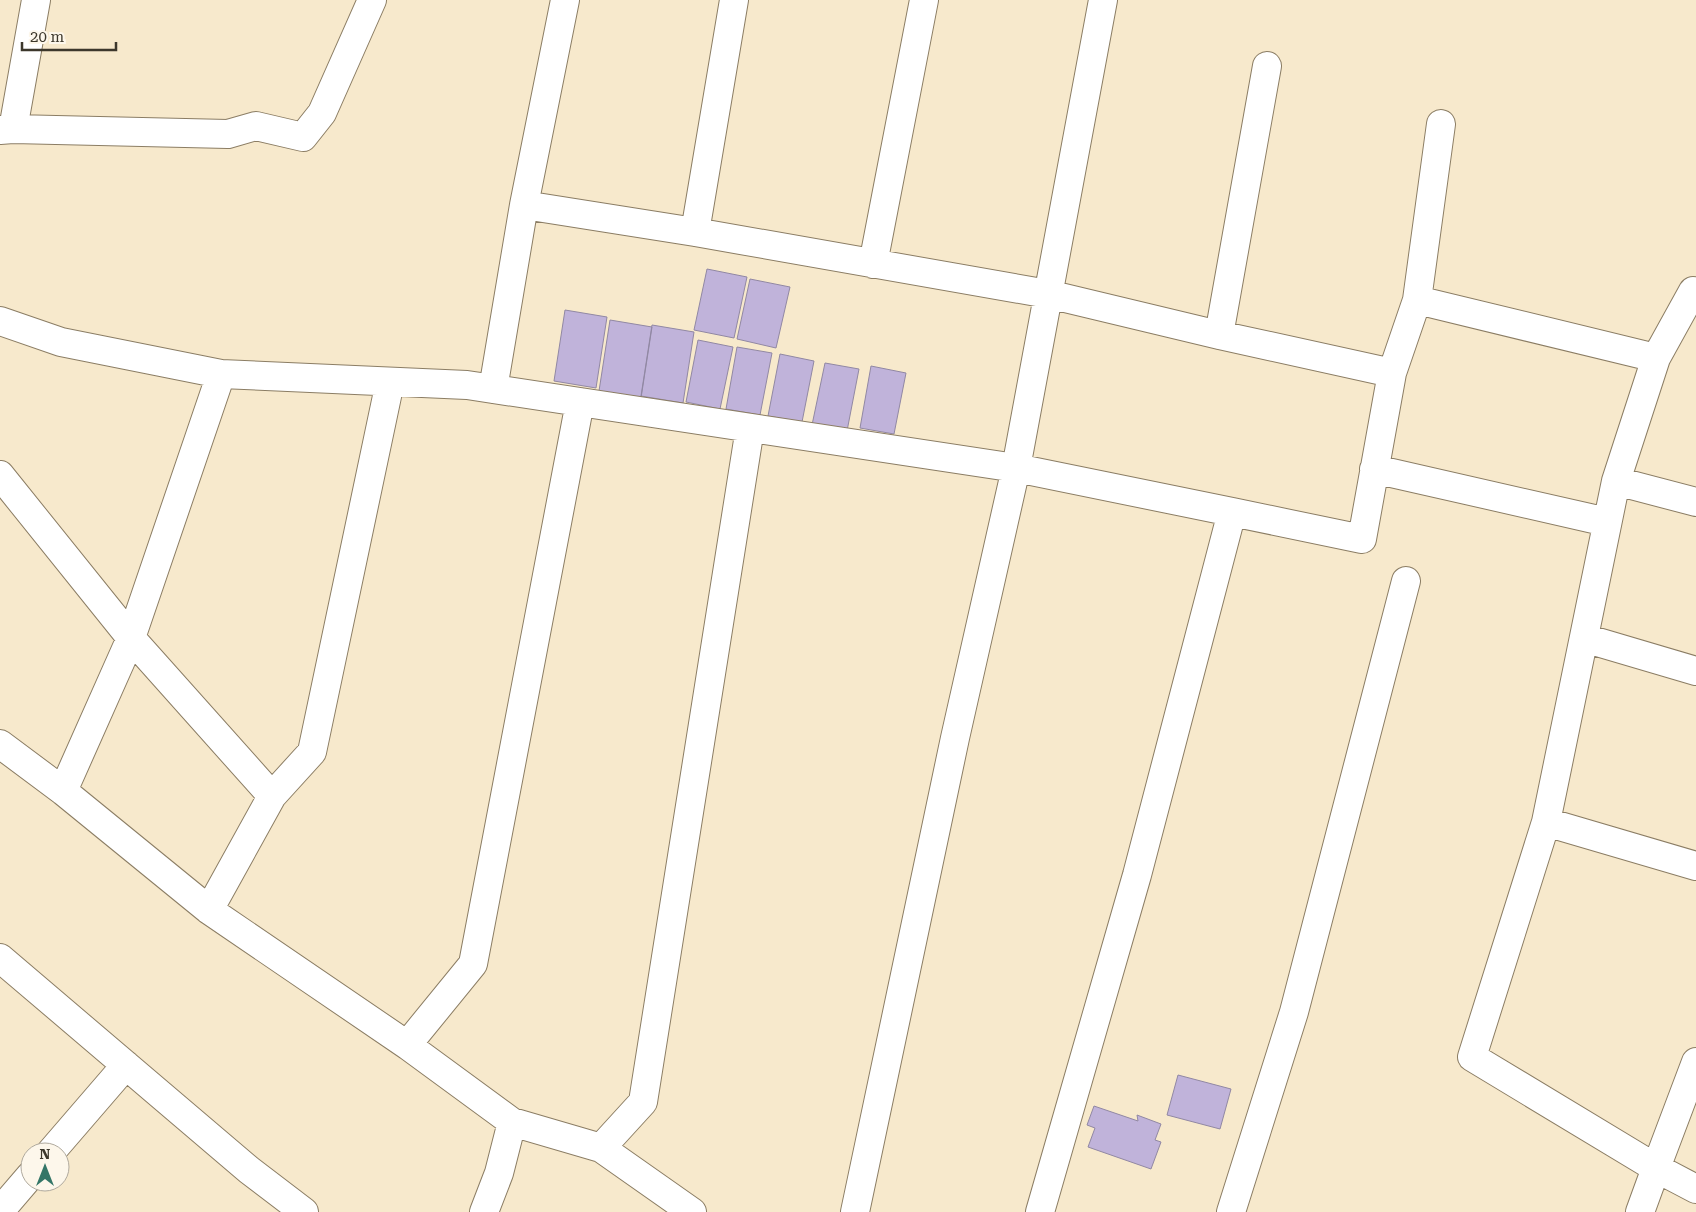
<svg xmlns="http://www.w3.org/2000/svg" width="1696" height="1212" font-family="'Roboto Serif',serif">
<rect width="100%" height="100%" fill="#f7e9cc"/>
<path fill="#c0b3da" stroke="#9188a3" d="M707,269l40,8 -13,61 -40,-8z
M750,279l40,8 -14,61 -39,-9z
M565,310l42,7 -11,71 -42,-7z
M610,320l42,7 -11,71 -42,-7z
M652,325l42,7 -11,71 -42,-7z
M698,340l35,7 -13,62 -34,-7z
M737,347l35,6 -12,62 -34,-6z
M780,354l34,7 -12,61 -34,-6z
M825,363l34,6 -12,62 -35,-6z
M871,366l35,7 -12,61 -34,-6z
M1178,1075l53,14 -11,40 -53,-14z
M1094,1106l44,15 -1,-6 24,9 -6,16 6,2 -10,27 -63,-22 7,-19 -8,-3z"/>
<g fill="none" stroke-linecap="round" stroke-linejoin="round">
<g stroke="#8b7d64" stroke-width="30">
<path id="minor" d="M13,129l215,5 28,-8 47,11 19,-24 50,-113
M0,130l13,-1 23,-129
M524,205l171,27 353,62 171,41 173,38 -30,166 -130,-27 -95,363 -97,337
M695,232l39,-232
M873,264l51,-264
M1417,300l24,-176
M0,321l61,21 160,32
M1219,335l48,-269
M1656,358l-40,123 -70,341 -74,235 184,111 40,-106
M1392,373l25,-73 239,58 37,-67 3,1
M493,389l31,-184 41,-205
M1374,469l233,53
M0,475l131,163 141,158 -63,114
M1616,481l80,21
M1584,638l112,33
M0,744l63,47 146,119 198,135 105,77 -13,51 -15,39
M63,791l68,-153 90,-264 246,11 549,83 87,-468
M272,796l40,-44 78,-370
M1546,822l150,44
M0,958l249,212 55,42
M407,1045l66,-81 107,-562
M512,1122l89,26 42,-46 107,-674
M601,1148l91,64
M51,1152l75,-87
M0,1211l30,-35
M855,1212l100,-474 61,-270 216,44
M1231,1212l63,-200 112,-431
M1640,1212l16,-44 40,21"/>
</g>
<use href="#minor" stroke="#fff" stroke-width="28"/>
</g>
<g transform="translate(45 1167)"><circle r="24" fill="#fdf7eb" stroke="#b0aa9e"/>
<path d="M0-4L9 19L0 12L-9 19Z" fill="#347667"/>
<text y="-8" font-size="14" font-weight="bold" text-anchor="middle" fill="#3c372b">N</text>
</g>
<path d="M22 42v8h94v-8" fill="none" stroke="#3c372b" stroke-width="2.5"/>
<text x="30" y="42" font-size="15" fill="#3c372b" stroke="#fdf7eb" stroke-width="4" paint-order="stroke">20 m</text>
</svg>
